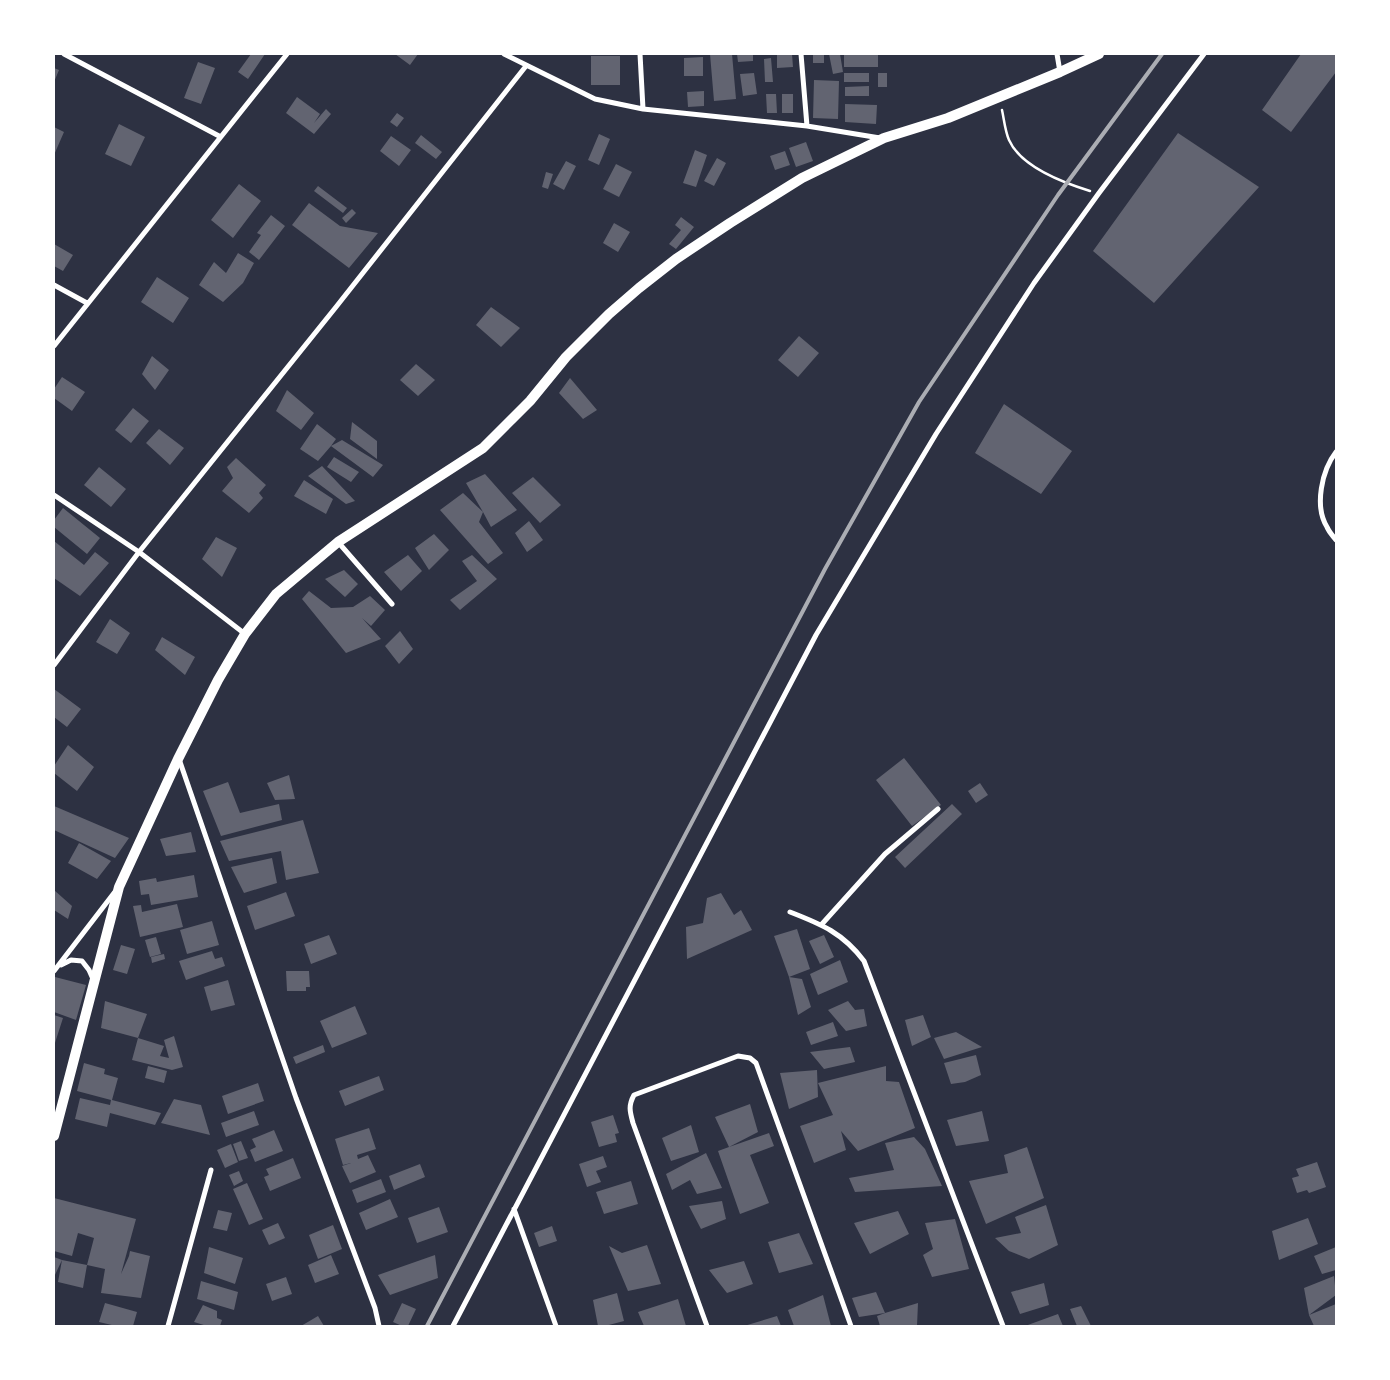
<svg xmlns="http://www.w3.org/2000/svg" width="1390" height="1380" font-family="'Asap Condensed',sans-serif">
<rect width="100%" height="100%" fill="#2d3142"/>
<path fill="#626471" d="M251,54h14l-17,25 -10,-7z
M395,54h23l-8,11z
M710,54h22l4,45 -22,2z
M737,54h16v7l-15,1z
M792,54l1,13 -16,1v-13z
M813,54h11v9h-11z
M829,54h11l3,18 -10,2z
M844,54h34v13h-34z
M1301,54h35v18l-45,60 -29,-22z
M591,56h29v29h-29z
M703,57v19h-19v-18z
M771,58l2,24h-8l-1,-23z
M198,62l17,6 -14,36 -17,-6z
M54,68l5,2 -5,12z
M754,73l3,21 -14,2 -3,-22z
M844,73h25v9h-25z
M878,73h9v14h-9z
M814,80l25,1 -1,38 -25,-1z
M869,86v10h-24v-9z
M704,91v15l-16,1 -1,-15z
M766,94h10l1,19h-10z
M782,94h11v19h-11z
M297,97l23,17 -6,9 12,-14 5,5 -17,20 -28,-21z
M845,104l32,1 -1,19 -31,-2z
M397,113l7,5 -7,9 -7,-5z
M119,124l26,13 -14,29 -26,-12z
M54,127l10,5 -10,23z
M1178,133l81,54 -105,116 -61,-52z
M599,134l11,5 -11,26 -11,-5z
M421,135l21,17 -6,7 -21,-16z
M391,136l20,14 -12,16 -19,-15z
M806,142l7,19 -17,6 -7,-19z
M695,150l12,5 -11,32 -13,-4z
M785,151l5,14 -15,5 -5,-14z
M717,158l9,5 -12,23 -10,-5z
M566,161l10,5 -12,24 -11,-6z
M616,164l16,8 -13,25 -16,-8z
M546,172l7,2 -5,15 -6,-2z
M239,184l22,17 -28,37 -22,-18z
M318,186l29,22 -4,5 -29,-22z
M309,203l31,23 38,7 -29,35 -57,-43z
M352,209l4,4 -10,10 -4,-5z
M271,215l14,11 -26,34 -10,-8 12,-17 -4,-2z
M681,217l13,10 -18,22 -7,-5 12,-14 -6,-5z
M614,223l16,9 -12,20 -15,-9z
M54,244l19,11 -10,16 -9,-5z
M238,253l16,10 -11,20 -20,19 -24,-17 15,-23 12,11z
M157,277l32,21 -16,25 -32,-21z
M491,307l29,21 -19,19 -25,-22z
M799,336l20,17 -21,24 -20,-17z
M152,356l17,14 -14,20 -13,-16z
M416,364l19,16 -17,16 -18,-16z
M62,377l23,15 -13,19 -18,-13v-9z
M570,378l27,32 -14,9 -24,-26z
M287,390l27,23 -13,17 -25,-19z
M1004,404l68,47 -31,43 -66,-41z
M133,408l16,13 -18,22 -16,-13z
M352,422l25,19v18l-27,-20z
M317,424l19,15 -5,7 11,-6 41,25 -10,12 -42,-31 -13,15 -18,-12z
M159,429l25,19 -14,17 -24,-22z
M334,457l25,15 -8,10 -24,-15z
M236,458l30,27 -7,8 4,5 -14,15 -27,-22 11,-13 -6,-11z
M322,466l33,35 -9,3 -38,-28z
M99,467l27,22 -15,18 -27,-22z
M485,474l32,36 -26,17 -8,-15 -4,10 24,31 -15,11 -48,-54 23,-17 20,19 -17,-29z
M533,477l28,28 -21,18 -28,-30z
M304,480l29,19 -7,15 -32,-18z
M63,508l37,30 -13,16 -33,-27v-7z
M529,521l14,19 -16,12 -12,-19z
M434,534l15,16 -20,20 -14,-22z
M216,537l21,11 -15,29 -20,-18z
M54,541l30,24 11,-13 14,11 -29,33 -26,-18z
M408,555l14,16 -21,20 -17,-19z
M472,555l25,24 -37,31 -10,-10 27,-19 -15,-20z
M344,570l14,14 -13,13 -20,-18z
M309,591l22,17 22,-1 17,-11 15,14 -14,16 -9,-8 19,21 -35,14 -44,-54z
M110,619l20,14 -13,21 -21,-12z
M400,631l13,18 -14,15 -14,-18z
M162,637l33,20 -10,18 -30,-25z
M54,689l27,20 -14,18 -13,-10z
M68,745l26,22 -17,24 -23,-18v-7z
M904,758l37,47 -29,21 -36,-46z
M289,775l6,24 -20,1 -8,-17z
M228,782l12,31 39,-9 3,16 -61,16 -18,-45z
M980,783l8,12 -12,8 -8,-12z
M952,804l10,10 -57,54 -10,-11z
M54,806l75,32 -14,20 -61,-28z
M303,820l16,53 -33,7 -5,-29 -52,10 -9,-20z
M191,832l5,20 -30,4 -6,-17z
M79,843l32,18 -14,18 -29,-16z
M272,858l5,25 -33,10 -13,-26z
M194,875l4,22 -47,8 -2,-11 -8,1 -2,-14 17,-3 1,4z
M54,890l18,16 -4,13 -14,-9z
M286,892l9,24 -40,14 -8,-24z
M721,893l13,22 7,-5 11,20 -65,29 -1,-32 17,-4 4,-25z
M177,904l6,23 -43,10 -7,-31 8,-1 1,7z
M212,921l7,24 -32,9 -7,-24z
M797,929l13,40 -21,8 13,2 9,28 -13,8 -9,-38 -15,-41z
M329,935l8,19 -26,10 -7,-20z
M824,935l10,22 -14,7 -11,-23z
M156,937l5,17 -11,3 -5,-17z
M121,945l14,4 -8,25 -14,-4z
M212,951l3,8 7,-2 3,9 -39,14 -7,-19z
M164,954l1,5 -13,4 -1,-6z
M840,960l8,22 -30,13 -8,-21z
M286,971h23l1,16h-4v4h-19z
M55,977l31,8 -10,35 -22,-8z
M228,980l7,25 -24,6 -7,-24z
M105,1001l42,13 -9,24 26,8 -4,10 9,2 -5,-18 10,-4 9,31 -11,3 -40,-10 6,-22 -37,-10z
M848,1001l7,9 9,-1 3,17 -21,5 -18,-21z
M355,1006l12,28 -35,14 -12,-27z
M54,1015l9,3 -9,28z
M923,1015l8,22 -19,9 -7,-26z
M833,1022l5,14 -27,9 -5,-13z
M956,1032l26,15 -38,12 -10,-21z
M323,1045l2,7 -29,12 -3,-7z
M850,1047l5,15 -31,7 -14,-17z
M976,1055l5,20 -16,7 -14,2 -7,-21z
M84,1063l21,6 -1,5 14,4 -6,22 49,13 -6,12 -45,-12 -3,14 -32,-8 5,-21 30,7 1,-5 -34,-9z
M148,1066l19,5 -3,12 -19,-5z
M886,1066v15l13,1 16,46 -57,23 -17,-20 5,19 -32,13 -14,-37 33,-11 -15,-32z
M817,1070l1,27 -29,12 -9,-36z
M379,1076l5,14 -39,16 -6,-15z
M258,1083l6,18 -36,13 -6,-18z
M174,1099l27,6 9,30 -49,-12z
M750,1104l8,28 -29,15 40,-14 5,13 -24,9 19,48 -29,11 -22,-63 11,-4 -14,-30z
M254,1111l5,14 -33,12 -5,-14z
M982,1111l7,30 -33,5 -9,-26z
M613,1115l6,18 -4,1 2,8 -18,5 -8,-25z
M691,1125l8,27 -28,9 -9,-23z
M369,1128l7,21 -19,6 1,4 10,-4 8,17 -26,11 -8,-17 9,-3 -8,2 -8,-26z
M274,1130l9,21 -28,11 -5,-12 6,-3 -4,-8z
M914,1137l11,12 17,37 -87,6 -6,-14 45,-8 -9,-27z
M241,1141l7,17 -9,3 -6,-17z
M231,1144l7,18 -13,6 -8,-18z
M1027,1147l17,51 -58,26 -17,-43 39,-8 -4,-18z
M706,1153l16,35 -25,6 -7,-14 -18,10 -6,-16z
M603,1156l4,11 -11,4 5,11 -14,5 -8,-23z
M293,1158l8,20 -31,13 -6,-14 5,-2 -3,-6z
M1317,1162l9,25 -17,6 -2,-3 -10,3 -5,-15 7,-2 -3,-7z
M420,1164l5,13 -31,13 -5,-14z
M239,1171l4,10 -9,5 -5,-11z
M381,1179l5,13 -29,11 -5,-13z
M631,1181l7,23 -34,10 -8,-22z
M247,1183l16,36 -14,6 -16,-36z
M54,1198l82,21 -15,55 8,-18 1,-5 20,5 -9,42 -40,-5 4,-24 -18,-4 -4,23 -25,-6 4,-22 25,5 7,-27 -16,-5 -6,23 -18,-5z
M390,1199l8,18 -32,13 -7,-17z
M722,1201l4,18 -25,10 -12,-23z
M1046,1205l12,40 -29,14 -20,-8 -14,-13 26,-5 -6,-16z
M439,1207l9,25 -31,11 -9,-25z
M218,1210l14,3 -5,18 -14,-3z
M898,1211l11,23 -39,20 -16,-31z
M1308,1218l10,26 -39,16 -7,-29z
M955,1219l14,50 -37,8 -9,-22 10,-6 -8,-26z
M278,1223l7,15 -16,7 -7,-15z
M333,1225l9,24 -24,10 -9,-24z
M552,1226l5,15 -18,6 -5,-14z
M799,1233l14,31 -34,9 -11,-31z
M647,1245l14,39 -33,7 -19,-45 13,7z
M209,1247l34,11 -8,26 -31,-11z
M1336,1247v23l-14,4 -8,-18z
M331,1255l8,19 -24,9 -7,-18z
M435,1255l3,23 -48,17 -12,-20z
M54,1257l8,3 -8,17z
M744,1261l9,23 -26,9 -18,-23z
M1334,1276l2,19 -27,20 -5,-27z
M286,1277l6,17 -20,7 -6,-17z
M201,1281l37,11 -4,18 -37,-11z
M1044,1283l5,22 -29,9 -9,-22z
M876,1292l9,21 33,-10 -1,23h-37l-3,-10 8,-3 -26,4 -7,-19z
M617,1293l7,28 -19,5h-7l-5,-26z
M823,1295l8,31h-37l-6,-16z
M678,1299l8,27h-42l-6,-14z
M105,1303l32,9 -4,14h-17l-17,-4z
M402,1303l14,6 -8,17h-6l-9,-4z
M1336,1304v22h-22l-5,-11z
M203,1305l14,6v7l5,2 -2,6h-13l-13,-4z
M1081,1306l10,20h-14l-7,-17z
M1058,1314l5,12h-38z
M318,1316l6,10h-23z
M777,1316l4,10h-37z"/>
<g fill="none" stroke-linecap="round" stroke-linejoin="round">
<path stroke="#fff" stroke-width="2.5" d="M1002,110c2,9 3,21 7,30 12,27 55,43 81,51"/>
<path stroke="#fff" stroke-width="5" d="M64,54l155,82
M504,54l91,45 48,10 164,17 73,12
M640,54l3,55
M801,54l6,72
M1057,54l3,18
M54,285l33,18
M54,346l233,-292
M1336,452c-14,18 -22,54 -9,75 2,5 6,9 9,13
M54,495l85,57 106,82
M338,542l54,62
M54,665l85,-113 197,-245 190,-241
M179,759l117,339 79,210 4,18
M790,912c31,12 53,21 74,49l139,365
M822,924l63,-70 53,-45
M61,965l10,-5 11,1 7,9 4,9
M54,971l60,-78
M514,1209l42,117
M168,1326l43,-156
M453,1326l363,-691 120,-201 98,-151 65,-90 105,-139
M707,1326l-74,-203c-3,-11 -5,-17 1,-28l104,-39 12,2 6,5 95,263"/>
<path stroke="#fff" stroke-width="10" d="M54,1136l65,-249 59,-128 40,-79 27,-46 31,-40 62,-52 145,-94 47,-47 36,-44 43,-43 30,-26 37,-29 54,-36 72,-45 82,-40 64,-20 112,-46 39,-18"/>
<path stroke="#abadb3" stroke-width="4" d="M427,1326l398,-757 94,-167 139,-207 104,-141"/>
</g>
<rect width="1390" height="1380" fill="none" stroke="#ffffff" stroke-width="110"/>
</svg>
